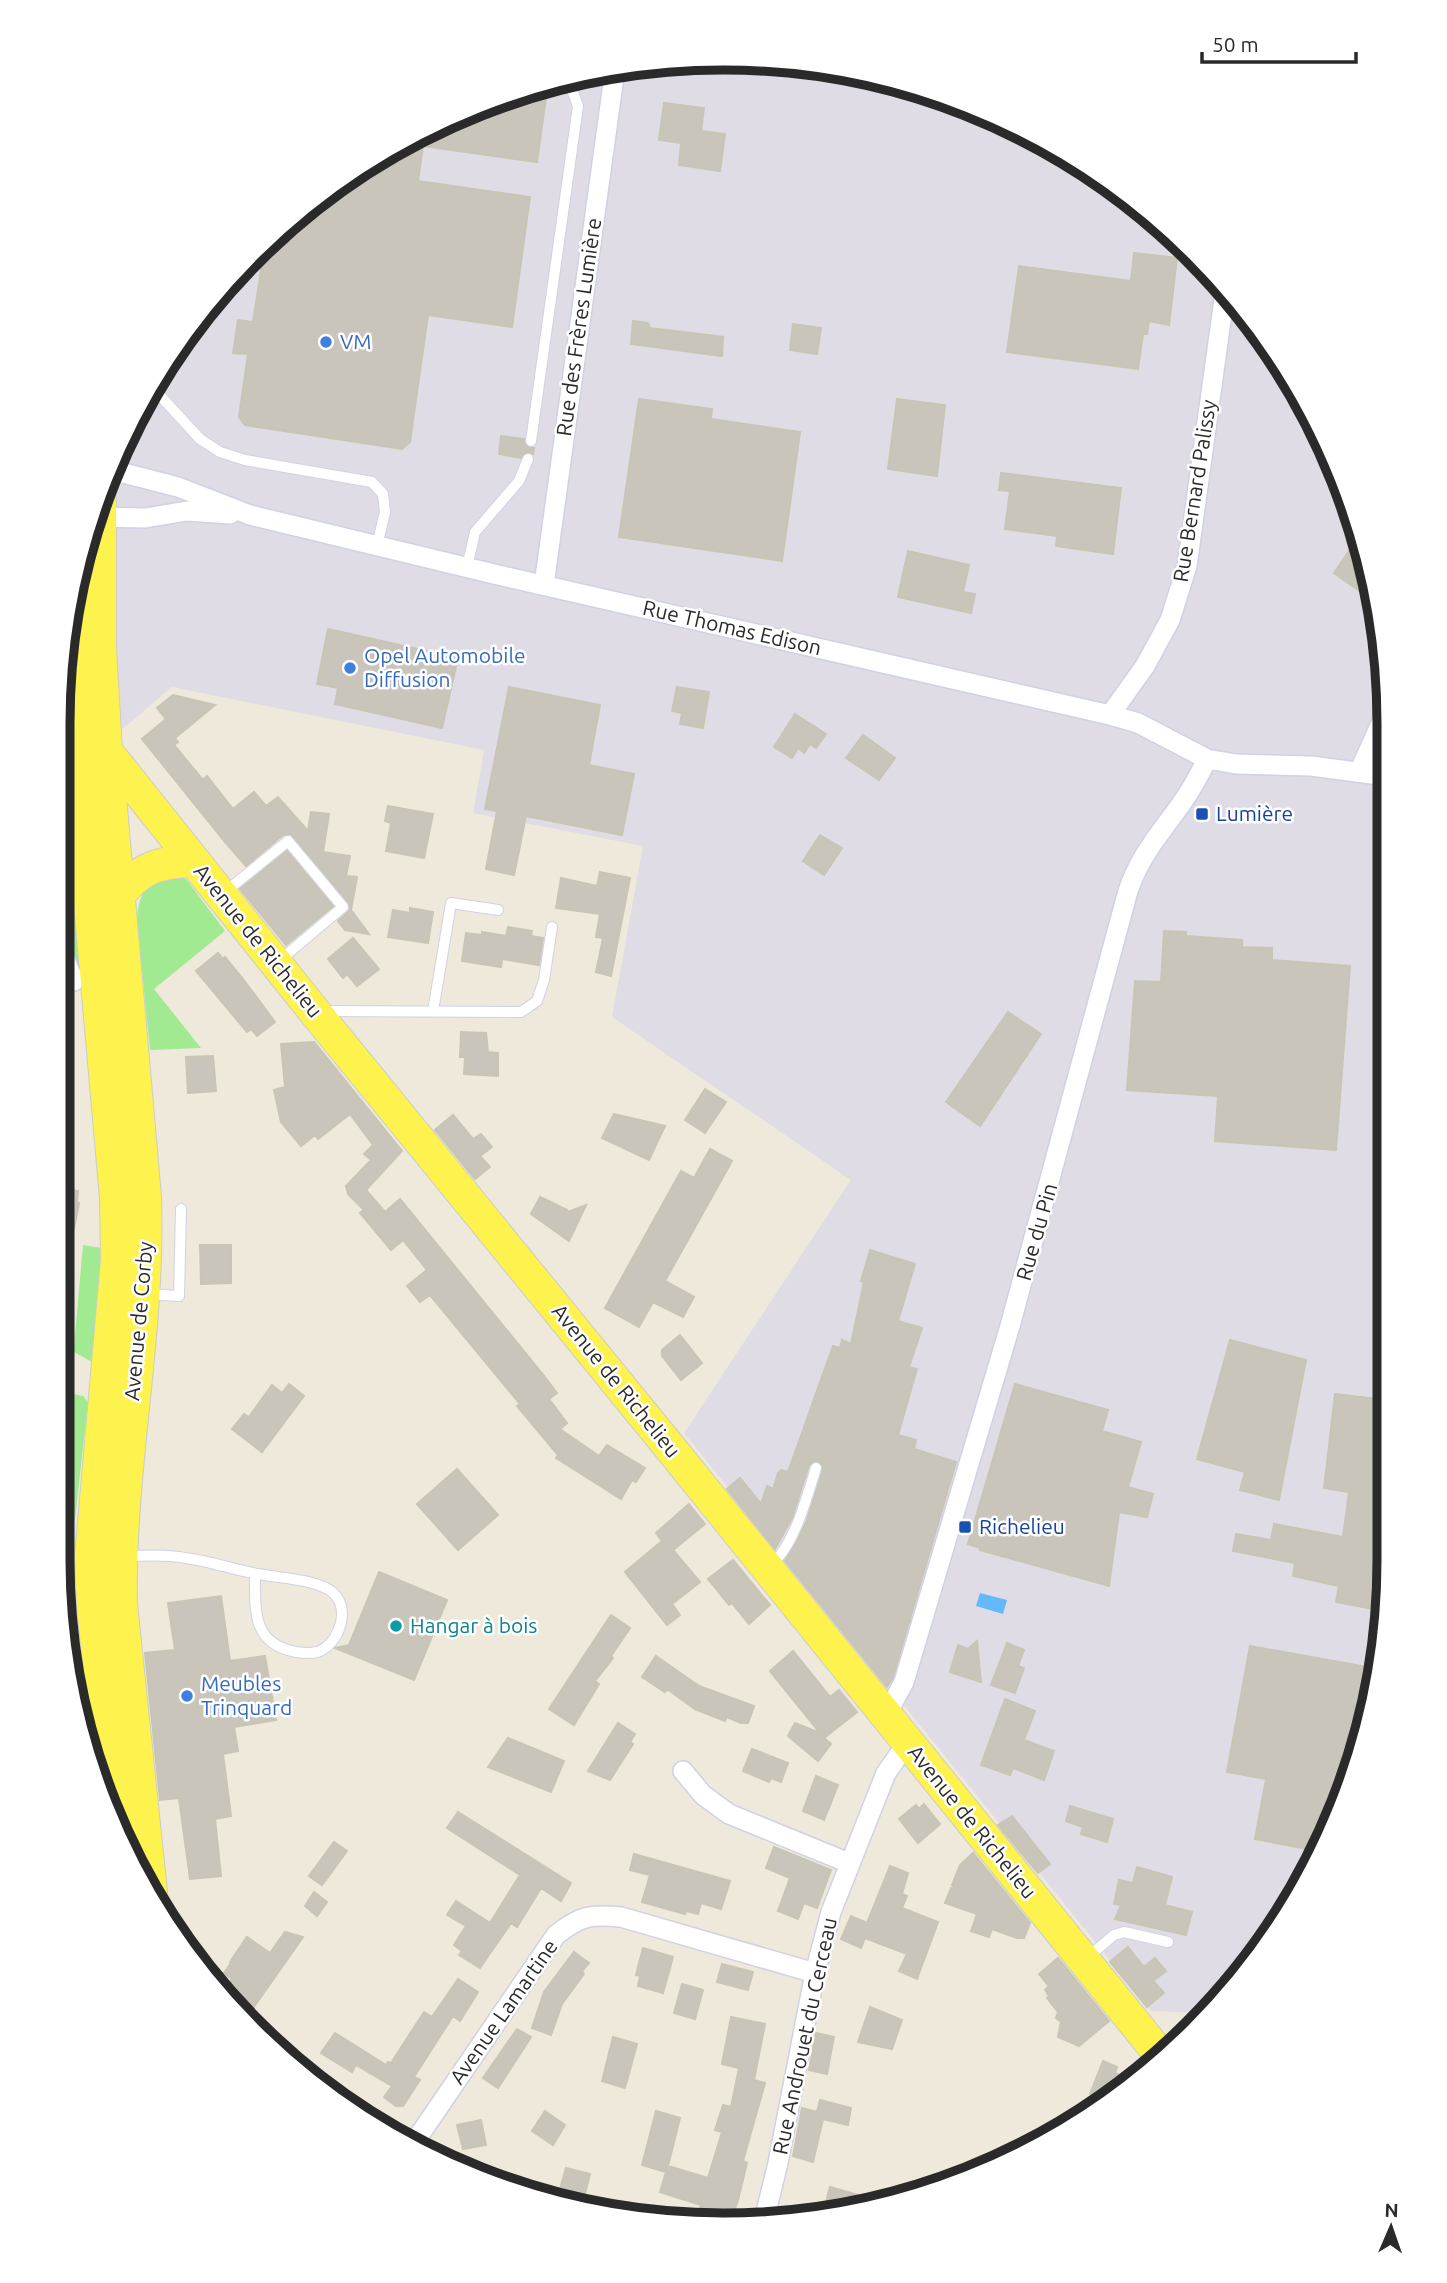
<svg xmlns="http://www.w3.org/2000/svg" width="1447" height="2283" font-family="Ubuntu,sans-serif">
<rect width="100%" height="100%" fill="#eee9db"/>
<path fill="#e0dce6" d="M767,59l129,22 122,46 111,69 122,122 69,111 46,122 22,129 -4,966 -45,168 -88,151 -50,48 -50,-2 -467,-578 167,-253 -239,-163 31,-171 -170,-33 11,-63 -312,-63 -52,44 -57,-94 46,-169 87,-150 89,-95 106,-76 119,-54 127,-30z"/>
<path fill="#a1ea92" d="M63,754l19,219h-4l-16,-42z
M178,875l9,5 38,51 -71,58 47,59 -51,2 -13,-131c3,-34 12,-34 41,-44z
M83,1245l18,3 -3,60 -6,54 -25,-14 7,-2z
M73,1394l10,2 5,6 -13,118 -17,-10 9,-102 -8,-10z"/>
<path fill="#63b9fa" d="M980,1593l27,7 -4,14 -27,-8z"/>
<path fill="#c9c5bb" stroke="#c9c5b4" stroke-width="2" d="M533,88l14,2 -10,72 -114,-16 -5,35 112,16 -18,130 -84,-12 -18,127 -8,7 -157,-24 -6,-8 9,-63 -15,-1 5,-33 15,2 12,-78 20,-21 106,-76 119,-54z
M664,103l40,5 -3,23 24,3 -5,37 -41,-6 2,-22 -22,-3z
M1134,253l43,5 -8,67 -20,-4 -2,13h-4l-5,35 -131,-17 12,-86 112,15z
M633,321l15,2 2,5 73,9 -1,19 -91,-12z
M793,324l28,4 -4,26 -27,-4z
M639,399l73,10 -1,10 89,13 -18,129 -163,-24z
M897,399l48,6 -8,71 -49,-7z
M501,436l23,3 3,8 7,1 -1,6 -7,-2 -5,6 -22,-4z
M1001,473l120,15 -8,66 -57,-8 1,-10 -52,-7 5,-38 -11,-1z
M1360,535l6,16 9,51 -41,-29z
M908,551l61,14 -6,27 12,2 -4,19 -73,-16z
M328,629l130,29 -16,70 -107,-24 3,-16 -21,-4z
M509,687l91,18 -11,60 45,9 -12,61 -96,-19 -12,59 -28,-6 11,-58 -12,-2z
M677,687l32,5 -6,36 -23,-4 2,-11 -10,-2z
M173,695l42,10 -40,33 3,4 -4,3 29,35 4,-4 26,33 21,-17 12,14 12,-9 30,34 3,-19 18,2 -6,38 27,4 -4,20 11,1 -6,33 18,24 -24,-4 -7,-9 12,-11 -1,-7 -58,-69 -8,1 -37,31 -21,-24 -83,-103 24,-20 -9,-11z
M795,714l31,20 -10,14 -6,-4 -6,9 -6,-5 -6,10 -18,-11z
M863,735l32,23 -16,22 -33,-22z
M388,806l45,8 -9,44 -38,-7 5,-28 -6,-2z
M820,835l22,13 -18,27 -21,-14z
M287,851l46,55 -47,39 -46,-56z
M600,872l30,6 -19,98 -15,-4 7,-34 -7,-1 4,-23 -44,-6 5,-30 36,8z
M410,908l23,4 -5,31 -40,-6 5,-27 17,3z
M508,927l24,4 -1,5 12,2 -4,27 -37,-6 -1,8 -39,-6 4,-28 16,2v-3l24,4z
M1164,931l22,1v4l56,4v7l30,1v12l78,6 -14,184 -121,-9 3,-45 -91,-6 8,-109 26,1z
M353,938l26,31 -22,17 -10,-12 -4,4 -15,-19z
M218,953l5,6 2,-2 18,22 32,43 -18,14 -6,-7 -4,3 -51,-61z
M1008,1012l33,22 -61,92 -34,-24z
M461,1032l25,1 2,19 10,1v23l-34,-2 1,-17h-5z
M314,1042l88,109 -36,39 19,22 15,-13 145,178 12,16 -8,6 18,24 -7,6 39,27 8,-11 38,23 -9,14 -4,-2 -11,19 -65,-41 2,-3 -41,-49 3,-2 -90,-109 -10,7 -13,-16 20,-16 -24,-30 -12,10 -31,-37 4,-3 -16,-16 -2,-8 25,-26 -7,-6 9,-9 -23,-31 -32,25 -3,-4 -14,11 -20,-24 -7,-32 11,-3 -4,-43z
M213,1056l3,35 -28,2 -2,-36z
M705,1089l21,13 -21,31 -20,-13z
M614,1114l51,12 -16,34 -47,-22z
M453,1115l20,24 8,-5 11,13 -12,9 10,11 -15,12 -40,-49z
M710,1149l22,12 -67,120 29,16 -11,20 -30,-15 -14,25 -34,-19 76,-137 13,7z
M60,1188l18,3 -1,11 2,1 -5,26 -14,-2z
M540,1197l27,13 -2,3 21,-8 -17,36 -38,-27z
M200,1245h31v38l-30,1z
M870,1250l45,14 -17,57 24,7 -13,39 8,2 -19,66 18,5 -2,9 42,13 -63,215 -6,10 -102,-126 21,-38 17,-53 -1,-6 -7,-3 -6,4 -17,53 -17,31 -48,-60 13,-11 21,26 6,-18 6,3 5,-16 3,-3 7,2 45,-126 7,2 2,-8 9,4 13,-62 -3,-1z
M680,1335l22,28 -21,17 -19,-24v-6z
M1230,1340l76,20 -27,140 -39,-10 5,-18 -48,-13z
M289,1384l15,12 -42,56 -30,-23 12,-15 5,3 23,-32 10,8z
M1015,1384l93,26 -6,21 39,11 -13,45 25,7 -6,23 -28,-5 -10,74 -129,-36v-2l-12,-4z
M1335,1394l50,6 -1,58 -10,85 10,2v66l-48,-9 3,-16 -46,-10 2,-13 -62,-12 3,-17 35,6 3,-16 69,13 6,-45 -25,-4z
M457,1469l41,46 -40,35 -41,-46z
M689,1504l16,20 -32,26 27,32 -28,22 8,11 -13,10 -42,-53 37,-31 -6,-8z
M733,1560l37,45 -21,19 -17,-21 -3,2 -21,-26z
M379,1572l68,28 -33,80 -79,-32 14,-3z
M221,1596l9,65 35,-5 11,64 -42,7 4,24 -15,3 8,62 -16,3 6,57 -31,3 -11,-81 -19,2 -15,-147 30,-3 -7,-47z
M611,1615l19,13 -19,28 2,2 -18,23 4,3 -25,41 -25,-16z
M977,1641l4,41 -31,-10 8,-27 10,4z
M1007,1643l17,7 -6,16 6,2 -9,25 -24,-8z
M1250,1646l123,22 -10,57 -24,89 -22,37 -62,-12 11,-60 -39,-7z
M793,1651l37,46 9,-7 18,22 -33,26 7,6 -13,17 -30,-25 7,-13 25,10 -50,-62z
M656,1656l43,30 55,20 -6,17h-7l-14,-6 -2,4 -30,-12 -28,-20 -2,3 -23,-15z
M1005,1699l30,12 -11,29 30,11 -10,29 -31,-12 -3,7 -29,-10z
M618,1723l17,11 -5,8 3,2 -23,36 -22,-9z
M508,1738l56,23 -13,31 -63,-25z
M752,1749l36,14 -7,19 -10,-4 -2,4 -26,-11z
M816,1776l22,9 -14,35 -21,-9z
M924,1804l16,20 -22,19 -19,-24 17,-14 3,4z
M1070,1806l43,13 -6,23 -26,-8 2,-7 -17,-6z
M458,1812l113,71 -10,18 -20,-13 -24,39 -6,-4 -31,45 -21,-13 3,-4 -8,-6 12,-19 -19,-11 9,-14 34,22 30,-48 -73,-47z
M1012,1816l38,48 -12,9 -40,-48z
M334,1842l13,9 -25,34 -13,-9z
M774,1847l57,23 -14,38 -13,-5 -6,16 -20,-8 12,-33 -24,-10z
M973,1853l57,70 -6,15h-7l-25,-9 -3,8 -18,-6 6,-17 -32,-11 6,-15 5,2 -4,-5 8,-20z
M634,1854l96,27 -9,28 -20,-6 -3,11 -12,-3 -1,3 -43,-12 8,-27 -20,-5z
M890,1866l18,7 -6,21 5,2 -5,12 36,14 -21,57 -18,-8 8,-17 -42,-16 -4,10 -20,-9 10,-23 16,7z
M1137,1867l35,10 -7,28 27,7 -6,23 -71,-16 6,-14 -7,-1 5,-24 14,3z
M314,1892l13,10 -10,14 -12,-10z
M285,1932l18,5 -54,77 -24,-26 7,-9 -8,-6 7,-10 -1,-1 17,-25 23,16z
M1128,1947l16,20 11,-9 11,13 -13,10 11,12 -17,14 -37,-45z
M643,1948l30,9 -10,36 -25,-7 2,-10 -4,-1z
M574,1952l15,11 -7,8 2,3 -22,30 -11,31 -19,-7 12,-36z
M1058,1958l51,63 -30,25 -21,-9 3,-15 -5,-4 2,-6 -11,-14 2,-2 -4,-6 4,-4 -10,-12z
M722,1964l31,8 -5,18 -31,-8z
M458,1979l20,13 -18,29 -7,-5 -39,61 6,3 -17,26h-7l-12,-9 8,-11 -36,-21 -4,7 -31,-19 14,-20 51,32 2,-3 3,1 33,-51 8,5z
M682,1984l21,6 -8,29 -21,-6z
M870,2007l32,13 -10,29 -34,-7z
M731,2017l34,7 -11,56 11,3 -22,78 4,2 -9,37 -8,24 -7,1 -27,-4 5,-16 -41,-13 6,-20 -24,-7 14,-54 24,7 -12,48 40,12 14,-46 -7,-2 8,-25 8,2 8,-39 -17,-4z
M517,2029l14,8 -33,51 -15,-10z
M816,2033l18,4 -7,37 -18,-4z
M613,2037l24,7 -12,44 -23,-7z
M1103,2061l14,6 -2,6 15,6 -24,23 -16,-8z
M820,2100l31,8 -3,17 -25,-6 -10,43 -20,-6 9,-48 15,4z
M545,2111l20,14 -12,20 -21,-14z
M481,2120l5,25 -23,4 -6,-24z
M566,2168l24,6 -7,28 -25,-6z
M830,2187l28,8 -4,13 -25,3 1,-4 -5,-1z"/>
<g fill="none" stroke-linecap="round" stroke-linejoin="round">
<g stroke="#d0d1e5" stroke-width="12">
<path id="service" d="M154,389l46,50 20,13 25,8 127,22 11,12 2,18 -8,34
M531,441l47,-335 -10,-27
M467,567l8,-35 44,-51 9,-22
M225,892l63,-51 55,66 -64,54
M322,1011l199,1 16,-11 7,-21 8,-53
M433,1011l18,-108 47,7
M148,1294l31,2 2,-87
M127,1556c19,0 39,-2 58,2 25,3 49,12 73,16 20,4 56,5 73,17 20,15 10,48 -9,59 -6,4 -18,3 -26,2 -44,-8 -41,-41 -41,-78
M770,1566c25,-21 36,-67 46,-98
M77,1677l18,10
M1087,1958l27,-23 10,-3 44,10"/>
</g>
<g stroke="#d0d1e5" stroke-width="22">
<path id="minor" d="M108,469l70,18 72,28 244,59 616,141 28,8 69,36 29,5 75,2 76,10
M95,517l50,1 42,-7 43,3
M544,585l71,-516
M1110,715l35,-49 25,-46 17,-54 38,-274
M1359,772l29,-64
M61,951l13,30
M886,1715l18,-33 106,-356 118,-435c12,-35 30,-55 51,-84 11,-15 20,-31 28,-48
M683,1771l20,24 26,19 120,49
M313,2082l28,18
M416,2140l140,-205c24,-19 34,-21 65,-18l194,56
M764,2220l14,-57 37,-190 16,-61 55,-139 22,-31"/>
</g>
<g stroke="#ccc" stroke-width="34">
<path id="primary" d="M100,502v145l6,104 39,446c5,136 -27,271 -24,407l30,288
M69,618l4,92 43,488 1,62 -26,297 2,50 22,210
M63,697l251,314 362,444 482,597
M119,895c22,-28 40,-33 74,-34"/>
</g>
<use href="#service" stroke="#fff" stroke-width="10"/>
<use href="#minor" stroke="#fff" stroke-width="19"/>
<use href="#primary" stroke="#fef24f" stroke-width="32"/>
</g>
<g fill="#3f7fe0" stroke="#fff" stroke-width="2.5">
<circle cx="326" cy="342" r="7"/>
<circle cx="350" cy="668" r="7"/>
<circle cx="187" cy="1696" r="7"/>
</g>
<g fill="#1a4fb4" stroke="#fff" stroke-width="2.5">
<rect x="1195" y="807" width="14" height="14" rx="3.5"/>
<rect x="958" y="1520" width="14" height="14" rx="3.5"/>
</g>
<circle fill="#0f9aa8" stroke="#fff" stroke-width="2.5" cx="396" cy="1626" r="7"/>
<g text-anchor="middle" stroke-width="5" stroke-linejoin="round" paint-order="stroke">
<g font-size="21" fill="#2a2a2a" stroke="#fff">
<text transform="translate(579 327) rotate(-82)" y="7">Rue des Frères Lumière</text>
<text transform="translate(1195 491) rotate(-81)" y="7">Rue Bernard Palissy</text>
<text transform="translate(732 628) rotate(13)" y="7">Rue Thomas Edison</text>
<text transform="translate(258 941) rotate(51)" y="7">Avenue de Richelieu</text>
<text transform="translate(1037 1232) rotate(-74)" y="7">Rue du Pin</text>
<text transform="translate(139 1321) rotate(-85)" y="7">Avenue de Corby</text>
<text transform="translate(616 1381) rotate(51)" y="7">Avenue de Richelieu</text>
<text transform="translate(972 1822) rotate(51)" y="7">Avenue de Richelieu</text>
<text transform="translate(504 2012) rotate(-55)" y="7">Avenue Lamartine</text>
<text transform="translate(805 2036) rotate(-78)" y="7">Rue Androuet du Cerceau</text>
</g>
<g font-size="21" fill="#366cbe" stroke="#fff" text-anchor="start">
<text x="340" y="349">VM</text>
<text x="364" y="663">Opel Automobile<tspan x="364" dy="24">Diffusion</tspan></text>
<text x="201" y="1691">Meubles<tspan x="201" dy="24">Trinquard</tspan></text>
</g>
<g font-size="21" fill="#164399" stroke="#fff" text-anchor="start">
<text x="1216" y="821">Lumière</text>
<text x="979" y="1534">Richelieu</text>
</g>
<g font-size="21" fill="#0d838f" stroke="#fff" text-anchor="start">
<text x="410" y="1633">Hangar à bois</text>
</g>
</g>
<path d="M0 0H1447V2283H0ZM723 70H724A653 653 0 0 1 1377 723V1560A653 653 0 0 1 724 2213H723A653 653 0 0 1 70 1560V723A653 653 0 0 1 723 70Z" fill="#fff" fill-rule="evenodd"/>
<path fill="none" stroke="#2a2a2a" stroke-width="9" d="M723 70H724A653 653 0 0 1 1377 723V1560A653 653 0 0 1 724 2213H723A653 653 0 0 1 70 1560V723A653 653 0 0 1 723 70Z"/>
<g transform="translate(1391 2227) rotate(2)" stroke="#ffffff" stroke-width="5" paint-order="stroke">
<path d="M0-5L12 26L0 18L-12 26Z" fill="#2a2a2a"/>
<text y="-10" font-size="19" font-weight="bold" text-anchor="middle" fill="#2a2a2a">N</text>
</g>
<path d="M1202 52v10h154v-10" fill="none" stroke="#2a2a2a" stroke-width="3.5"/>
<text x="1212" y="52" font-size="21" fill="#2a2a2a" stroke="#ffffff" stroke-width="5" paint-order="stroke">50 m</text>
</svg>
